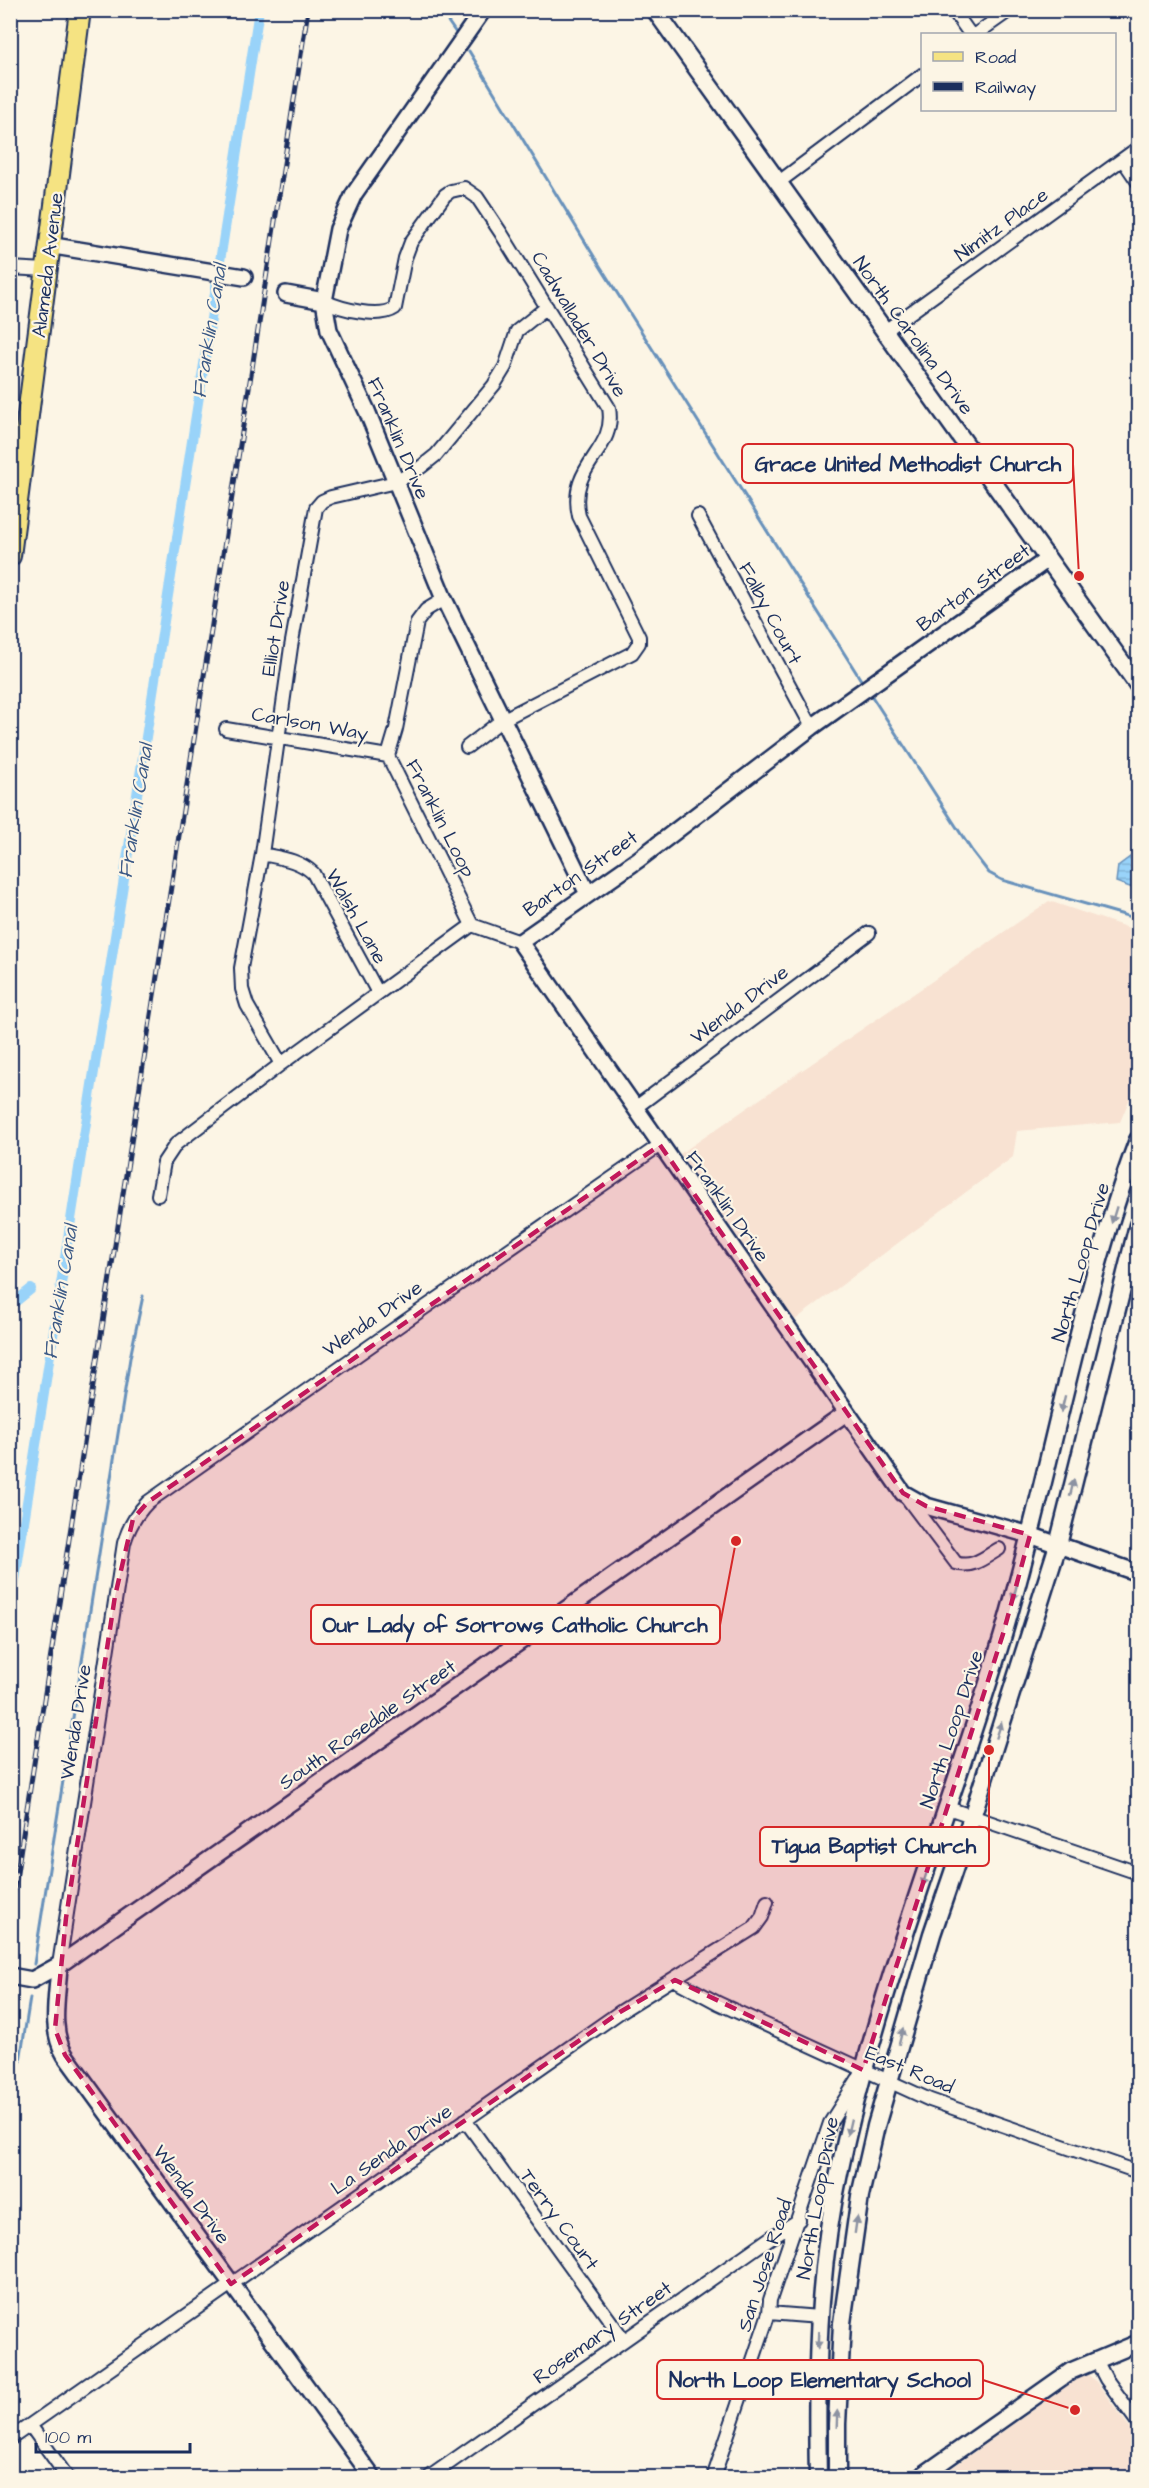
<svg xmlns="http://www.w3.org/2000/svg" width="1149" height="2488" font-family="'Architects Daughter',sans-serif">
<defs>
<pattern id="water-rules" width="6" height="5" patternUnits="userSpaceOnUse" patternTransform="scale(1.5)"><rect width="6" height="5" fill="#99d3f9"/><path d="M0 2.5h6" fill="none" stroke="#83b5d8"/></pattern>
</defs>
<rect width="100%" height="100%" fill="#fcf5e5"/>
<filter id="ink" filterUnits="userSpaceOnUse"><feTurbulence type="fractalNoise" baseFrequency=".0167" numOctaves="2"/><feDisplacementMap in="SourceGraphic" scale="12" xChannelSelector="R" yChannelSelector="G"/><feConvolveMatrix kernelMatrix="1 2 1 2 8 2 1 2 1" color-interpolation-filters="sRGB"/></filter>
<g filter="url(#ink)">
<path fill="#f8e2d2" d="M1049,901l89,30v148l-18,43 -103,9 -4,26 -218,163 -115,-166z
M1088,2375l7,5 43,59v38h-199l142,-101z"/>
<path fill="url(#water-rules)" stroke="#6791bb" stroke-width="1.5" d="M1138,851v39l-22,-8 2,-16z"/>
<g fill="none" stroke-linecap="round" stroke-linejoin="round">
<path stroke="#6791bb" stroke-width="3" d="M440,10l16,23
M469,51l126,207 266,422
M871,695l101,156 17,22 13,7 136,39
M34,1964l96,-606 13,-62
M10,2124l20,-126"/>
<path stroke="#99d3f9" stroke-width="10" d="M10,1306l21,-17
M10,1612l249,-1602"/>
<g stroke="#1b2f5e" stroke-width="16">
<path id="minor" d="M953,10l17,24
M976,34l34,-24
M1123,160l15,22
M779,182l143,-107
M10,268l36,2
M324,301c17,8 55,18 71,7l10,-50 6,-16 34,-47 6,-4 13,-3 13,9 24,36 108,175c8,44 -42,56 -30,108l60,121v6l-7,10 -130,67 -35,27
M885,331l253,-183
M698,516l114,211
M444,599l-18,11 -9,12 -21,107 -8,27 84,169
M226,729l162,27
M262,854c19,4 37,6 51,19l65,120
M472,925l48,17
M281,1064l-34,-59 -5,-16 -1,-21 21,-114 29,-207 25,-139 6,-7 9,-4 65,-15 25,-15 15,-12 58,-70 11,-18 12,-36 30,-24
M635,1108l234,-175
M158,1195l6,-33 12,-18 105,-80 191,-139
M904,1494l52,69c16,6 29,-6 43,-14
M948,1808l190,65
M59,1965l65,-422c5,-17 12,-29 24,-41l269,-189 243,-168
M675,1980l43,23 212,97 208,72
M465,2120l159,220
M769,2313l50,4
M1096,2360l10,19 32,44
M30,2425l38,53
M10,2439l610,-427 134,-84 8,-11 5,-15
M428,2478l342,-240 29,-18
M713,2478l56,-165 1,-13 60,-177 28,-44"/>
</g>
<g stroke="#1b2f5e" stroke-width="20">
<path id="tertiary" d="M483,10l-129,184 -16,35 -14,72 5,29 38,81 77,188 144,295
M48,245l196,32
M286,294l38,7
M1048,559l-236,168 -173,132 -119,83 383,551 23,13 104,29 108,38
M59,1965c-1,30 -10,64 6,90l308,423
M10,1976l22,4 27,-15 787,-552
M919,2478l152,-107 67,-28"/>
</g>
<g stroke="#1b2f5e" stroke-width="21">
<path id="secondary" d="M655,10l483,675
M818,2478c-2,-102 -1,-204 21,-305 38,-183 110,-358 164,-538 48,-163 75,-335 135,-495
M837,2478v-54l5,-101 18,-127 16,-70 56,-192 40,-117 86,-272 80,-320"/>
</g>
<g stroke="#1b2f5e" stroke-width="24">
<path id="primary" d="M10,556l70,-546"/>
</g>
<use href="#minor" stroke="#fcf5e5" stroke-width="12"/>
<use href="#tertiary" stroke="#fcf5e5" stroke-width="15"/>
<use href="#secondary" stroke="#fcf5e5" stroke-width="16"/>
<use href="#primary" stroke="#f5e382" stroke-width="20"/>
<g stroke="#1b2f5e" stroke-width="5">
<path id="rail" d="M10,1917l298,-1907"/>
</g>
<use href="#rail" stroke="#fcf5e5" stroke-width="3" stroke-dasharray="9" stroke-linecap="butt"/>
</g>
<defs><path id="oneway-solid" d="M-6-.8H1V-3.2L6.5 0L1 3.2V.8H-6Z" transform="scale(1.5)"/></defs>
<g fill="#8c92a2">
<use href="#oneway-solid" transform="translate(1114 1215) rotate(107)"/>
<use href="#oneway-solid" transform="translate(1063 1404) rotate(104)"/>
<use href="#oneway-solid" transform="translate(1072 1488) rotate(-76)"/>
<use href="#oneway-solid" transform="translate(1015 1592) rotate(105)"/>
<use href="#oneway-solid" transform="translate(999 1730) rotate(-72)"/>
<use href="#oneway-solid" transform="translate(925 1878) rotate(108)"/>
<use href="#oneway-solid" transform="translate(901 2036) rotate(-76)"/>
<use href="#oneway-solid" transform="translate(849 2127) rotate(103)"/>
<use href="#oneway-solid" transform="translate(856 2225) rotate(-82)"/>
<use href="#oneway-solid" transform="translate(818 2340) rotate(92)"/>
<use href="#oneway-solid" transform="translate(837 2419) rotate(-88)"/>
</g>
</g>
<path fill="#c2185b" fill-opacity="0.2" stroke="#c2185b" stroke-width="4.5" stroke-dasharray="12 8" stroke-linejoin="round" d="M660,1145l243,348 23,13 104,29 -27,99 -140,436 -188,-90 -55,32 -389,272 -166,-229 -10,-26 11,-111 49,-322 18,-77 15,-17z"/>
<g text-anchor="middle" stroke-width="4.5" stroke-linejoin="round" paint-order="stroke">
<g font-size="20" fill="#1b2f5e" stroke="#fcf5e5">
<text transform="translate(1001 224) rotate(-36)" y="7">Nimitz Place</text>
<text transform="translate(47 265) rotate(-83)" y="7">Alameda Avenue</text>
<text transform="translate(580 324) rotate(59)" y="7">Cadwallader Drive</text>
<text transform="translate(914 335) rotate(54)" y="7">North Carolina Drive</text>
<text transform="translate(399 438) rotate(67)" y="7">Franklin Drive</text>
<text transform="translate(973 587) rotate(-36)" y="7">Barton Street</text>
<text transform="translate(771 613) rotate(62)" y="7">Falby Court</text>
<text transform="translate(275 628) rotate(-81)" y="7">Elliot Drive</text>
<text transform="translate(310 723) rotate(10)" y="7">Carlson Way</text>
<text transform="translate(441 818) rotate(63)" y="7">Franklin Loop</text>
<text transform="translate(580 873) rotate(-35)" y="7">Barton Street</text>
<text transform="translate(357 916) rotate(61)" y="7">Walsh Lane</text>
<text transform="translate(739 1004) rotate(-37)" y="7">Wenda Drive</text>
<text transform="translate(728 1206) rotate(55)" y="7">Franklin Drive</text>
<text transform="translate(1080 1262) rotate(-74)" y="7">North Loop Drive</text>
<text transform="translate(372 1318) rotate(-35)" y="7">Wenda Drive</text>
<text transform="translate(75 1722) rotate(-81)" y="7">Wenda Drive</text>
<text transform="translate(367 1724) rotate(-35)" y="7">South Rosedale Street</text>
<text transform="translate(951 1729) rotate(-72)" y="7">North Loop Drive</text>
<text transform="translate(910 2069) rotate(23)" y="7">East Road</text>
<text transform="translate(391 2149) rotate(-35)" y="7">La Senda Drive</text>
<text transform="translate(192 2194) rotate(54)" y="7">Wenda Drive</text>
<text transform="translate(817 2198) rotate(-80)" y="7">North Loop Drive</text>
<text transform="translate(560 2219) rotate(54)" y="7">Terry Court</text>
<text transform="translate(764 2265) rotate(-72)" y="7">San Jose Road</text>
<text transform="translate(602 2332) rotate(-35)" y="7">Rosemary Street</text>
</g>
<g font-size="21" font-style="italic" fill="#3a5885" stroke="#fcf5e5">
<text transform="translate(209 331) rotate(-81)" y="7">Franklin Canal</text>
<text transform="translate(135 811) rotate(-81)" y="7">Franklin Canal</text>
<text transform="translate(60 1292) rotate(-81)" y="7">Franklin Canal</text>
</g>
</g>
<path fill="none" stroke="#d62828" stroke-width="2" d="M1079 576L1073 464M736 1541L720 1625M989 1750L989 1846M1075 2410L983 2380"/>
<g fill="#d62828" stroke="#fcf5e5" stroke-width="2">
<circle cx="1079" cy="576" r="6"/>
<circle cx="736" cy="1541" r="6"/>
<circle cx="989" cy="1750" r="6"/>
<circle cx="1075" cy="2410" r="6"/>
</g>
<g fill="#fcf5e5" stroke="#d62828" stroke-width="2">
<rect x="742" y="444" width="331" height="39" rx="6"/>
<rect x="311" y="1605" width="409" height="39" rx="6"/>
<rect x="760" y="1827" width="229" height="39" rx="6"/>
<rect x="657" y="2360" width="326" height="39" rx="6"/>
</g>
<g font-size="21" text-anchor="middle" font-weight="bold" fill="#1b2f5e">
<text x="908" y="471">Grace United Methodist Church</text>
<text x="515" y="1632">Our Lady of Sorrows Catholic Church</text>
<text x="874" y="1853">Tigua Baptist Church</text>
<text x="820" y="2387">North Loop Elementary School</text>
</g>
<rect width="1149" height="2488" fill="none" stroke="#fcf5e5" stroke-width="36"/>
<rect x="18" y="18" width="1113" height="2452" fill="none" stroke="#1b2f5e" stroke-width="2" filter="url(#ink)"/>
<rect x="921" y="33" width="195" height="78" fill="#fcf5e5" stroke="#a2a6af" stroke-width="1.5"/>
<rect x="933" y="52" width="30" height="9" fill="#f5e382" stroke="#a2a6af" stroke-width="1.5"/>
<text x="975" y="63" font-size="18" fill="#1b2f5e">Road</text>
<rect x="933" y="82" width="30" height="9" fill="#1b2f5e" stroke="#a2a6af" stroke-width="1.5"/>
<text x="975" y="93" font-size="18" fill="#1b2f5e">Railway</text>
<path d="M36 2443v9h154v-9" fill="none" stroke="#1b2f5e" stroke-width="3"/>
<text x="45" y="2443" font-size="18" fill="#1b2f5e" stroke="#fcf5e5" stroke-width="4.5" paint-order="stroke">100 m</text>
</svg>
